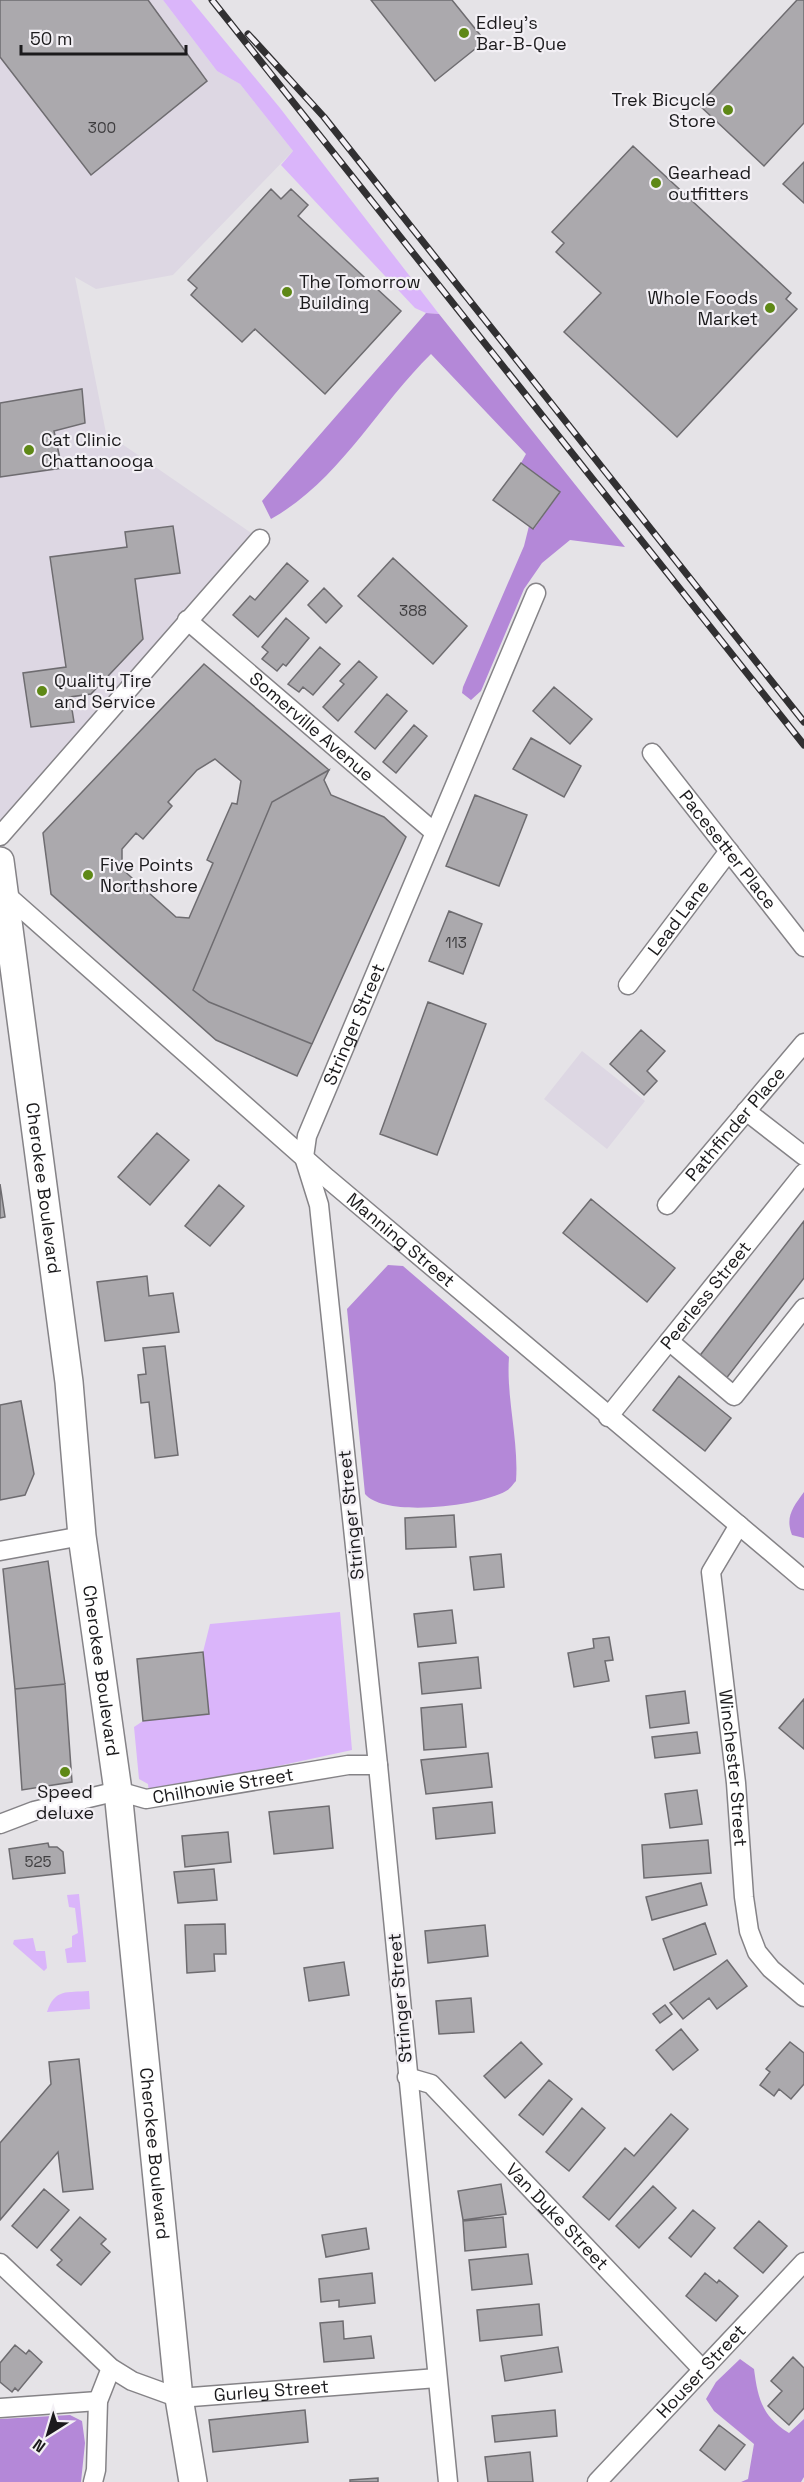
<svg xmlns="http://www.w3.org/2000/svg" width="804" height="2482" font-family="'Space Grotesk',sans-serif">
<rect width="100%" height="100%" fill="#e5e3e7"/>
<path fill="#ddd7e3" d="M0,0h163l54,71 23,13 53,67 -120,124 -77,14 -21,-12 31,156 154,106 -260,297z
M582,1051l63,50 -38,48 -63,-50z"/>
<path fill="#dab5fa" d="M163,0h28l89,108 159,206 -13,-1 -11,-5 -134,-143 12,-14 -53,-67 -23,-13z
M340,1612l12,138 -203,44 -1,-10 -9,-5 -5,-52 9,-6 66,-7 -6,-62 7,-28z
M79,1894l7,68 -19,1 -2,-14 7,-2v-11l6,-3 -3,-25 -6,-1 -2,-12z
M33,1938l3,13h9l2,17 -3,3 -31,-27 1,-4z
M89,1991l1,18 -43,3c8,-24 20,-19 42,-21z"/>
<path fill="#b488d8" d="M426,313l13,1 186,233 -55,-7 -28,23 -18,26 -43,102 -10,9 -9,-7 1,-6 61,-141 5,-20 5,3 26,-37 -39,-29 5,-9 -95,-100c-55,54 -91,126 -160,165l-9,-18z
M388,1265l15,1 106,91c-3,41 10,83 7,124 -3,3 -6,8 -10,10 -26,15 -121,27 -141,3l-18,-185z
M804,1492v46l-12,-3c-7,-18 1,-28 12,-43z
M740,2359l14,10c4,30 8,47 35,64l15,-14v58l-3,5h-60l7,-3 6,-35 -40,-33 -8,-12 10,-17z
M70,2415l12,6 3,22 -4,39h-81v-63z"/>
<path fill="#aba9ad" stroke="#6e6c70" stroke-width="1.5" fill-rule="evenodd" d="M0,0h148l59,81 -116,94 -91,-118z
M371,0h81l33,41 -50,40z
M797,0h7v123l-40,43 -65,-61z
M633,146l158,147 -5,6 11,10 -120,128 -113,-105 37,-39 -45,-41 8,-9 -12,-11z
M804,162v41l-21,-19z
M271,189l10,10 10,-10 17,16 -10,11 103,95 -76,83 -70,-65 -13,13 -51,-47 6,-7 -9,-8z
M82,389l3,34 -31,8 8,37 -62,9v-74z
M521,463l39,29 -27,37 -40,-29z
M173,526l7,47 -45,6 8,60 -52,55 -21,3 4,25 -43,5 -8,-54 43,-6 -16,-110 77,-10 -2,-15z
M393,558l74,68 -34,38 -75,-68z
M287,563l21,18 -50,56 -25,-22 17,-19 5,4z
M324,588l18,18 -16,17 -18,-18z
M286,618l23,20 -23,28 -3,-2 -6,7 -15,-12 6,-7 -6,-5z
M320,647l20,17 -27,31 -10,-8 -4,5 -11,-8z
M359,661l18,16 -39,44 -15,-14 21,-23 -4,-3z
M204,664l125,106 -57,32 -79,188 16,12 103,42 -15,32 -81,-36 -165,-146 -8,-61zM215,759l26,22 -4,23 -5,-1 -25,57 6,3 -24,55 -13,-1 -54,-48v-20l14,-16 7,6 29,-33 -4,-4 29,-32z
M554,687l38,32 -22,25 -37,-33z
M387,694l20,17 -32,38 -20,-17z
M414,725l13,11 -31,37 -13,-11z
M531,738l50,28 -17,31 -51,-28z
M329,770l-5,10 7,15 53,22 22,20 -94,207 -103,-42 -16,-12 79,-188z
M475,795l52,20 -28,71 -53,-20z
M449,911l33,13 -19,50 -34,-13z
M428,1002l58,22 -49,131 -57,-21z
M641,1030l24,21 -18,20 10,10 -13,14 -34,-31z
M157,1133l32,27 -39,45 -32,-28z
M0,1184l5,33 -5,1z
M219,1185l25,21 -34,40 -25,-20z
M591,1199l84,69 -28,34 -84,-69z
M804,1221v57l-79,102 -27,-22z
M147,1276l2,20 24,-3 6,39 -74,9 -8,-59z
M165,1346l13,109 -23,3 -6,-56 -8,1 -3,-28 8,-1 -3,-26z
M679,1376l52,42 -26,33 -52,-41z
M21,1401l13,73 -9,21 -25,5v-95z
M454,1515l2,32 -50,2 -1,-31z
M501,1554l3,33 -30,3 -4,-33z
M48,1561l17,123 -50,5 -12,-120z
M452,1610l4,33 -38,4 -4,-33z
M609,1637l4,23 -8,1 4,20 -35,6 -6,-34 26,-5 -1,-9z
M203,1652l6,62 -66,7 -6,-62z
M478,1657l3,31 -59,6 -3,-31z
M65,1684l7,98 -50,8 -7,-101z
M685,1691l4,32 -39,5 -4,-32z
M804,1699v50l-25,-21z
M462,1704l4,43 -42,3 -3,-42z
M697,1732l3,21 -45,5 -3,-21z
M488,1753l4,34 -66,7 -5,-34z
M697,1790l5,34 -32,4 -5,-34z
M492,1802l3,31 -59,6 -3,-31z
M329,1806l4,42 -59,6 -5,-42z
M228,1832l3,30 -46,5 -3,-31z
M708,1840l3,33 -67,5 -2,-33z
M48,1843l1,4h8l6,5 2,21 -52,6 -4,-30z
M214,1869l3,31 -39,3 -4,-31z
M701,1883l6,22 -55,15 -6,-23z
M705,1923l11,31 -42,16 -11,-31z
M225,1924l1,30h-12l1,17 -28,2 -2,-48z
M485,1925l3,31 -60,7 -3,-32z
M727,1960l20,26 -30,23 -8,-11 -26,21 -13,-16z
M344,1962l5,33 -40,6 -5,-33z
M471,1998l3,34 -35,2 -3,-33z
M665,2005l7,9 -12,9 -7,-9z
M681,2029l17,21 -25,20 -17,-20z
M521,2042l21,22 -37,34 -21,-22z
M790,2042l14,11v31l-13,15 -12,-10 -5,7 -14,-11 10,-13 -4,-3z
M79,2059l14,130 -30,3 -5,-40 -58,68v-77l51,-59 -2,-22z
M549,2080l23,19 -29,36 -24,-20z
M582,2108l23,20 -36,43 -23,-19z
M671,2114l17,15 -79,91 -26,-23 42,-49 9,8z
M501,2184l5,30 -43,6 -5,-29z
M653,2186l23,22 -37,40 -23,-22z
M44,2189l25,21 -32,38 -25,-22z
M693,2210l22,18 -24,29 -22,-19z
M80,2217l26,22 -5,5 9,8 -29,33 -24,-20 5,-5 -11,-10z
M503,2217l3,30 -41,4 -2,-30z
M759,2221l28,25 -24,27 -29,-25z
M366,2228l3,21 -43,8 -4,-22z
M528,2254l4,30 -60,6 -3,-30z
M372,2273l3,30 -36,4v-7l-18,2 -2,-23z
M705,2273l12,10 2,-3 19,16 -22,25 -30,-25z
M539,2304l3,31 -62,6 -3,-31z
M343,2321l1,18 27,-3 3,22 -50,4 -4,-39z
M15,2345l11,9 3,-4 13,12 -24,29 -3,-3 -3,4 -12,-10v-19z
M558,2347l4,25 -57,9 -4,-25z
M793,2357l11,11v40l-15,17 -21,-19 14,-15 -11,-10z
M305,2410l3,32 -95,10 -4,-32z
M555,2410l2,26 -62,6 -3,-26z
M719,2425l26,20 -20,25 -25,-20z
M530,2452l3,30h-45l-3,-25z
M378,2478v4h-28v-2z"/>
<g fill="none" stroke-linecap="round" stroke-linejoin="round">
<g stroke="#858387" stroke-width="21">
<g id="minor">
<path id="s1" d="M187,620l247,212"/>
<path id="s2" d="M652,753l152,194"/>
<path d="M0,836l260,-297"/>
<path id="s3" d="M2,891l325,287 477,402"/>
<path id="s4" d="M628,985l101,-134"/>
<path d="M746,1111l58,45"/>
<path id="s5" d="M667,1205l137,-162"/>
<path d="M669,1341l65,55 70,-88"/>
<path id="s6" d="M608,1417l196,-244"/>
<path id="s7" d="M739,1525l-28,47 25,211 8,114 5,34 8,21 14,17 33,28"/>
<path d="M0,1551l82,-15"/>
<path id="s8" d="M0,1824l34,-13 84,-20 28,8 202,-34h30"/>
<path id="s9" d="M407,2077l24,7 271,285"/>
<path id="s10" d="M0,2263l111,105 21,13 47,17 258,-20"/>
<path d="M0,2408l98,-7"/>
<path d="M93,2482l3,-12 2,-69 13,-33"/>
<path id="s11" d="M448,2482l-70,-717 -59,-560 -15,-48 3,-21 229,-543"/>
<path id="s12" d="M597,2482l207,-220"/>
</g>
</g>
<g stroke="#858387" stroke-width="30">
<g id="secondary">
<path id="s13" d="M0,861l69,521 13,154 36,255 61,607 14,84"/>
</g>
</g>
<use href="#minor" stroke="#fff" stroke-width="18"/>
<use href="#secondary" stroke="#fff" stroke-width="27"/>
<g stroke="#313032" stroke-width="7">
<path id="rail" d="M212,0l592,745
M248,34l76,83 480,605"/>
</g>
<use href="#rail" stroke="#f3f0f5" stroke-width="4.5" stroke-dasharray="14" stroke-linecap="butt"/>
</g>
<g fill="#5e8816" stroke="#f3f0f5" stroke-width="2">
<circle cx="464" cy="33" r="6"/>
<circle cx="728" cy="110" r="6"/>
<circle cx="656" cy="183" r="6"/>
<circle cx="287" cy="292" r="6"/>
<circle cx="770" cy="308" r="6"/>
<circle cx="29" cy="450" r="6"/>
<circle cx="42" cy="691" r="6"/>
<circle cx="88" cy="875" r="6"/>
<circle cx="65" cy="1772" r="6"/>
</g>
<g text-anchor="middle" stroke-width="4.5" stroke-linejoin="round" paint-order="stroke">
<g font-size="15" fill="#3f3e40">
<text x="102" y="133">300</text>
<text x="413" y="616">388</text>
<text x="456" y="948">113</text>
<text x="38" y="1867">525</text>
</g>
<g font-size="18" fill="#1b1a1c" stroke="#f3f0f5" text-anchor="start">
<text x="476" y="29">Edley's<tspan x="476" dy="21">Bar-B-Que</tspan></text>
<text x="716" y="106" text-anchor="end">Trek Bicycle<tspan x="716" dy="21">Store</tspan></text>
<text x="668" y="179">Gearhead<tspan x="668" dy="21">outfitters</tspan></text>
<text x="299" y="288">The Tomorrow<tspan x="299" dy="21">Building</tspan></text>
<text x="758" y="304" text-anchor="end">Whole Foods<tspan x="758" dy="21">Market</tspan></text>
<text x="41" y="446">Cat Clinic<tspan x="41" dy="21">Chattanooga</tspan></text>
<text x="54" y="687">Quality Tire<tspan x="54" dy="21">and Service</tspan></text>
<text x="100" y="871">Five Points<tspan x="100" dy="21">Northshore</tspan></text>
<text x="65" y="1798" text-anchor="middle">Speed<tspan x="65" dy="21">deluxe</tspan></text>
</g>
<g font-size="18" fill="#1b1a1c" stroke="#f3f0f5">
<text dy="6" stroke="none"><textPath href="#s1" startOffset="164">Somerville Avenue</textPath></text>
<text dy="6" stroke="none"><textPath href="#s2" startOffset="123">Pacesetter Place</textPath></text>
<text dy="6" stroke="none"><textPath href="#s4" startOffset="84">Lead Lane</textPath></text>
<text dy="6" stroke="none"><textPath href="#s11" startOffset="1476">Stringer Street</textPath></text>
<text dy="6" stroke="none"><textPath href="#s5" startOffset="106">Pathfinder Place</textPath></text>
<text dy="6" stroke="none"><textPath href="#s13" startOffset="330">Cherokee Boulevard</textPath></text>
<text dy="6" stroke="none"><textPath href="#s3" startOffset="530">Manning Street</textPath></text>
<text dy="6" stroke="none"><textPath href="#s6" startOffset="156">Peerless Street</textPath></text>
<text transform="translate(351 1515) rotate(-96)" y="6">Stringer Street</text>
<text dy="6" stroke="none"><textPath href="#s13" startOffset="816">Cherokee Boulevard</textPath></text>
<text dy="6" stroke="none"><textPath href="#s7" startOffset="252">Winchester Street</textPath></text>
<text dy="6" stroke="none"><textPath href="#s8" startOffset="230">Chilhowie Street</textPath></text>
<text transform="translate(400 1998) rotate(-95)" y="6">Stringer Street</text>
<text dy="6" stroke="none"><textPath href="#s13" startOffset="1302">Cherokee Boulevard</textPath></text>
<text dy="6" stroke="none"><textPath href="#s9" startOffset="208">Van Dyke Street</textPath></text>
<text dy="6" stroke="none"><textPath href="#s12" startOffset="152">Houser Street</textPath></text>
<text dy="6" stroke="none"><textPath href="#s10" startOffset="320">Gurley Street</textPath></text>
</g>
</g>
<g transform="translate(48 2434) rotate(217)" stroke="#f3f0f5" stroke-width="4.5" paint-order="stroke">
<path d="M0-4.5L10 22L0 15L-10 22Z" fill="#1b1a1c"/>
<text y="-9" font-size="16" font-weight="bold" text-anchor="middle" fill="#1b1a1c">N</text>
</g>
<path d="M21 45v9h165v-9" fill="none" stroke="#1b1a1c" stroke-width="3"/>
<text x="30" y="45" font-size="18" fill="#1b1a1c" stroke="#f3f0f5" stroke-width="4.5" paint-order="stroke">50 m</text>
</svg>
